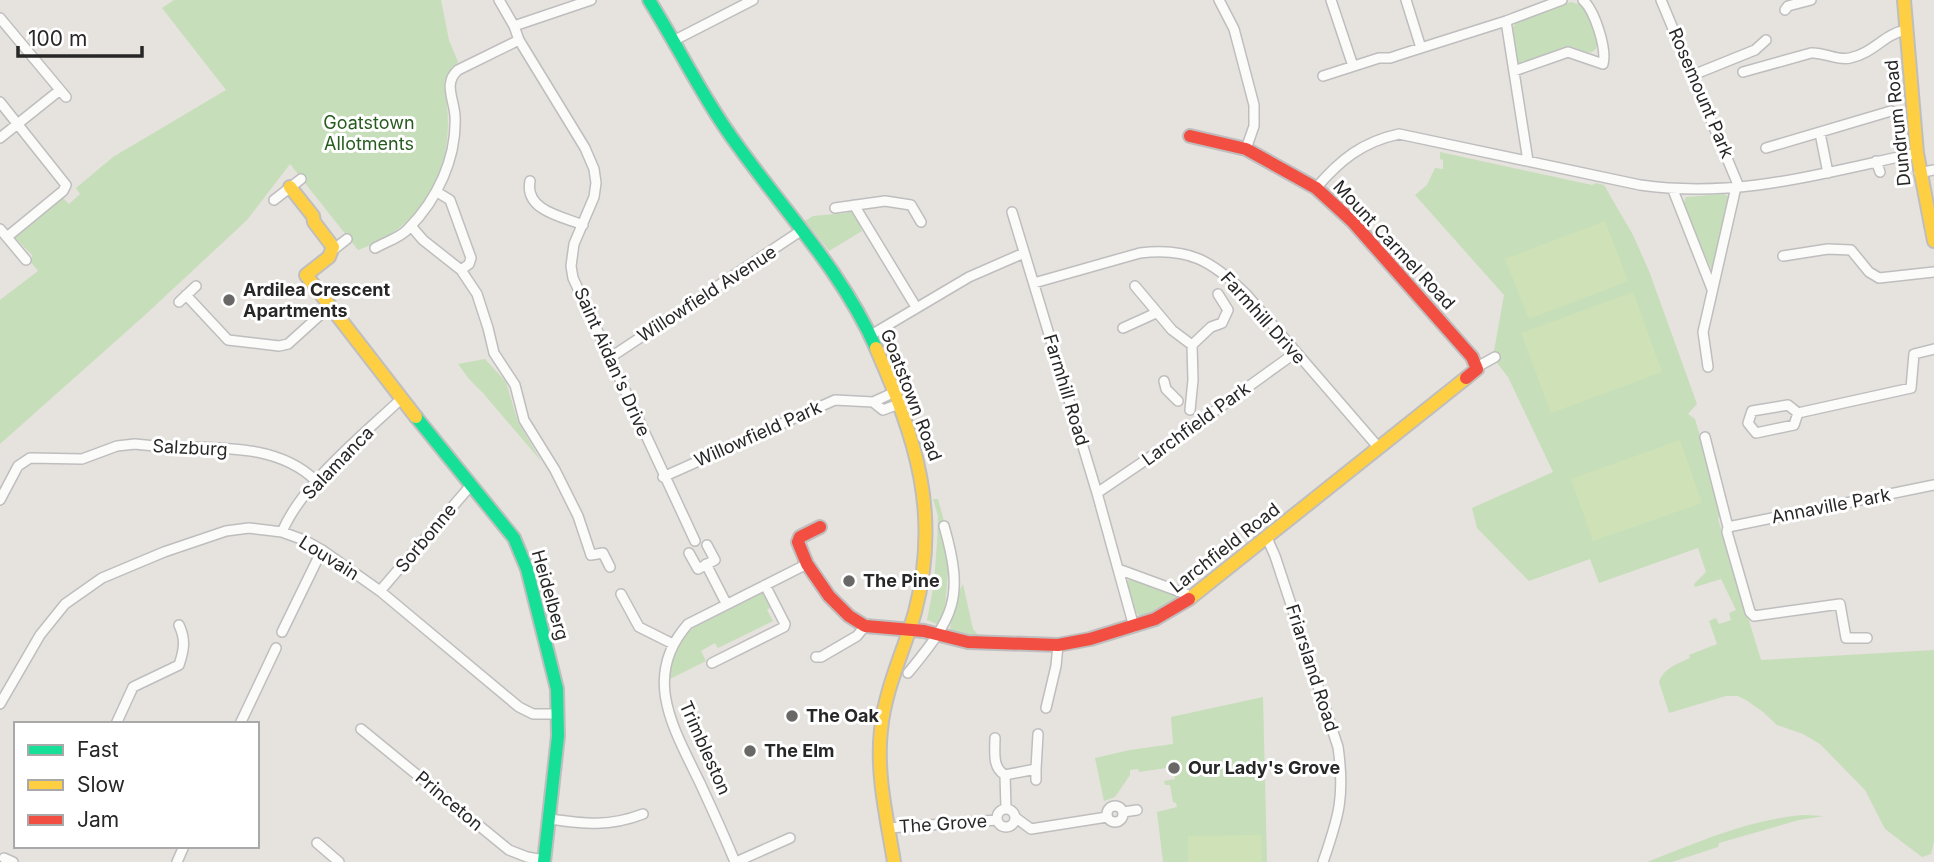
<svg xmlns="http://www.w3.org/2000/svg" width="1934" height="862" font-family="Inter,sans-serif">
<rect width="100%" height="100%" fill="#e6e2de"/>
<path fill="#c6deb9" d="M174,0h267l8,40 9,22c-7,7 -13,14 -14,24 15,73 -13,138 -86,164l-68,-86 -43,56 -102,95 -145,129v-144l38,-29 -9,-11 4,-4 -18,-18 48,-40 6,6 11,-10 -4,-6 37,-31 113,-67 -64,-82z
M1571,2l13,4c5,8 25,49 3,46 -7,-1 -13,-6 -22,-5 -13,3 -29,12 -42,18l-6,-3 -4,-34 4,-8z
M1440,152l152,33 4,-2 8,2 29,50 16,36 48,133 -9,10 7,5 27,92 -4,8 43,141 173,-10v191l-3,13 -9,3 -37,-28 -20,-39 -45,-46 -17,-10 -26,-9 -14,-13 -17,-12 -8,-4h-12l-57,17 -10,-31c5,-14 18,-18 31,-24l-1,-3 28,-11 -8,-23 7,-3 3,6 12,-4 -2,-7 7,-3 -15,-31 -26,8 -1,-3 12,-12 -8,-24 -99,35 -9,-24 -61,22 -52,-53 -5,-20 81,-36 -45,-95 -18,-23 4,-3 10,-56 -89,-100 12,-10 8,-17 8,1v-9l-3,-1z
M1724,194l5,3 1,6 -17,70 -30,-68 3,-8z
M849,209l5,2 8,20 -33,20 -24,-30 8,-5 34,-3z
M485,359l21,23 12,40 23,39 -58,-68 -14,-14 -11,-15z
M933,499h5l6,22 -4,9 9,33 -4,43 -6,19 -12,-5 7,-36 3,-41 1,-27z
M1131,578l43,16 4,5 -2,3 -33,16c-12,-6 -14,-22 -18,-35z
M963,584l10,45 5,6 -2,2 -18,-1 -8,-8 7,-33z
M757,592h7l8,14 -5,4 6,11 -55,27 -3,-5 -14,8 5,10 -38,19c11,-53 26,-54 71,-78l2,2 16,-9z
M1263,697l4,165h-104l-6,-50 20,-5 -1,-4 -3,-1 -3,-17h-5l-1,-4 11,-2 -2,-12 -34,5 -1,-3 -8,1v5l-15,22 -11,4 -9,-43 35,-8 43,-6 -2,-27z
M1805,815l19,1 -25,4 -80,23 -1,4 -46,15h-25c52,-20 102,-43 158,-47z"/>
<path fill="#cfe1b7" d="M1605,221l23,60 -99,38 -24,-60z
M1633,292l29,80 -111,41 -30,-80z
M1680,440l22,63 -109,38 -22,-62z
M1261,835l1,27h-74v-26z"/>
<g fill="none" stroke-linecap="round" stroke-linejoin="round">
<g stroke="#bfbebf" stroke-width="12">
<path id="street" d="M499,0l15,26 5,14 66,108 9,21 2,14 -2,14 -20,47 -3,22 2,12 122,263
M1219,0l15,29 20,76v21l-8,23
M1331,0l22,66
M1406,0l15,48
M1661,0l78,187
M1785,10l3,-4 23,-6
M0,18l66,79
M1506,21l22,140
M514,26l77,-26
M673,41l80,-41
M1514,71l54,-19 35,12c4,-15 -8,-53 -20,-64
M1743,72l68,-19c13,-1 26,8 39,5 24,-5 34,-24 56,-28
M1693,75l62,-25 11,-10
M1323,76l56,-18h11l12,-4 104,-33 56,-21
M0,102l66,83 -3,6 -56,46
M1820,133l8,40
M0,138l60,-48
M1766,148l125,-37
M1876,161l4,11
M1919,173l15,-3
M530,181c-6,30 34,36 53,44
M1316,188c24,-28 46,-46 83,-54l241,51c99,14 182,-12 277,-32
M1673,190l39,99
M437,192l13,8 21,58 -2,6 -8,6
M274,200l27,-21
M854,205l62,102
M835,208l50,-7 26,4 10,17
M1012,212l85,281 37,134
M411,226l12,14 38,30 16,24 11,34 6,25 21,32 9,35 31,50 23,46 13,39 12,-2 7,14
M0,229l26,31
M375,248c10,-6 25,-10 33,-19 29,-29 49,-71 47,-113 -1,-17 -12,-33 3,-46l61,-30
M333,250l14,-11
M1783,256l45,-7 23,1 18,22 10,6 55,-6
M1034,283l106,-30c49,-6 72,8 106,41l133,154
M1135,286l37,44 20,15 1,35 -3,30
M186,295l42,45 51,6 9,-2 42,-38
M179,302l17,-16
M1123,328l33,-15
M871,335l98,-58 55,-24
M1192,345l19,-18 11,-4 6,-13 -10,-16
M611,357l191,-127
M1477,367l18,-10
M1708,367l-5,-35 33,-145
M1164,381l2,8 12,12
M873,402l10,8 16,-6
M1798,413l-10,-8 -36,6 -4,12 8,10 38,-8 4,-12 113,-25 3,-34 20,-5
M1705,437l23,90 -1,5 23,80 4,4 86,-12 6,34h21
M663,477l172,-77 38,2 22,-10
M1097,493l65,-44 133,-96
M0,500l18,-34 12,-8 52,1 35,-13 18,-2c60,8 135,-8 181,37
M1728,527l206,-42
M282,532c20,-48 81,-97 119,-133
M1267,538l8,18 63,191c7,49 1,69 -15,115
M689,553l9,16 17,-9 -8,-15
M706,564l20,39
M1118,569l68,25 4,5
M380,591l92,-107
M621,594l18,33 34,17
M282,632l40,-82
M816,657h5l36,-21 8,-10
M712,663l72,-36 1,-3 -20,-39
M908,673c46,-56 57,-74 36,-147
M0,704l40,-69 25,-31 37,-26 62,-26 62,-21 23,-3 33,4 22,8 18,10 58,41 139,116 14,7h25
M1046,708l10,-42 2,-21
M116,724l17,-37 46,-22c5,-15 7,-25 0,-40
M240,724l36,-76
M361,729l148,121 18,7 17,3
M995,738c0,13 -3,30 10,37l1,33
M1005,775l31,-6 2,-35
M1036,780v-11
M1107 814a8 8 0 1 1 16 0a8 8 0 1 1-16 0Z
M997 818a9 9 0 1 1 18 0a9 9 0 1 1-18 0Z
M1123,812l14,-2
M1016,818l15,11 76,-12
M550,819c35,5 59,8 93,-5
M889,828l108,-8
M317,843l22,19
M4,858l9,4
M177,862l7,-16
M735,862c-11,-27 -23,-53 -35,-79 -26,-54 -59,-106 -12,-159l119,-60
M736,862l54,-24"/>
</g>
<g stroke="#bfbebf" stroke-width="16">
<path id="fast" d="M649,0c30,48 55,100 89,146 48,67 105,127 138,202
M416,417l98,121 13,31 30,120 1,47 -14,126"/>
</g>
<g stroke="#bfbebf" stroke-width="16">
<path id="slow" d="M1904,0l13,153 17,88
M290,187l23,29 1,6 19,25 -4,10 -23,18 110,142
M876,348c40,91 65,165 39,264 -11,39 -30,76 -34,118 -5,44 6,88 13,132
M1189,599l277,-221"/>
</g>
<g stroke="#bfbebf" stroke-width="16">
<path id="jam" d="M1190,136l56,13 70,39 36,33 120,136 5,12 -11,9
M820,527l-20,10 -2,5 9,22 22,32 20,20 16,10 59,5 44,11 90,3 32,-6 65,-20 34,-20"/>
</g>
<use href="#street" stroke="#fbfbfa" stroke-width="9"/>
<use href="#fast" stroke="#16e098" stroke-width="12"/>
<use href="#slow" stroke="#ffcf43" stroke-width="12"/>
<use href="#jam" stroke="#f24e42" stroke-width="12"/>
</g>
<g fill="#6a6867" stroke="#fff" stroke-width="2.5">
<circle cx="229" cy="300" r="7"/>
<circle cx="849" cy="581" r="7"/>
<circle cx="792" cy="716" r="7"/>
<circle cx="750" cy="751" r="7"/>
<circle cx="1174" cy="768" r="7"/>
</g>
<g text-anchor="middle" stroke-width="6" stroke-linejoin="round" paint-order="stroke">
<g font-size="18" fill="#272727" stroke="#fff">
<text transform="translate(1701 93) rotate(67)" y="6">Rosemount Park</text>
<text transform="translate(1898 123) rotate(-96)" y="6">Dundrum Road</text>
<text transform="translate(1394 245) rotate(47)" y="6">Mount Carmel Road</text>
<text transform="translate(707 294) rotate(-33)" y="6">Willowfield Avenue</text>
<text transform="translate(1263 318) rotate(48)" y="6">Farmhill Drive</text>
<text transform="translate(612 362) rotate(66)" y="6">Saint Aidan's Drive</text>
<text transform="translate(1066 390) rotate(73)" y="6">Farmhill Road</text>
<text transform="translate(911 395) rotate(69)" y="6">Goatstown Road</text>
<text transform="translate(1196 424) rotate(-36)" y="6">Larchfield Park</text>
<text transform="translate(758 434) rotate(-24)" y="6">Willowfield Park</text>
<text transform="translate(190 448) rotate(3)" y="6">Salzburg</text>
<text transform="translate(338 463) rotate(-46)" y="6">Salamanca</text>
<text transform="translate(1831 506) rotate(-11)" y="6">Annaville Park</text>
<text transform="translate(426 538) rotate(-50)" y="6">Sorbonne</text>
<text transform="translate(1225 548) rotate(-38)" y="6">Larchfield Road</text>
<text transform="translate(329 558) rotate(32)" y="6">Louvain</text>
<text transform="translate(550 595) rotate(74)" y="6">Heidelberg</text>
<text transform="translate(1312 668) rotate(72)" y="6">Friarsland Road</text>
<text transform="translate(705 748) rotate(66)" y="6">Trimbleston</text>
<text transform="translate(449 801) rotate(40)" y="6">Princeton</text>
<text transform="translate(943 824) rotate(-4)" y="6">The Grove</text>
</g>
<g font-size="18" fill="#275c1f" stroke="#fff">
<text x="369" y="129">Goatstown<tspan x="369" dy="21">Allotments</tspan></text>
</g>
<g font-size="18" font-weight="bold" fill="#272727" stroke="#fff" text-anchor="start">
<text x="243" y="296">Ardilea Crescent<tspan x="243" dy="21">Apartments</tspan></text>
<text x="863" y="587">The Pine</text>
<text x="806" y="722">The Oak</text>
<text x="764" y="757">The Elm</text>
<text x="1188" y="774">Our Lady's Grove</text>
</g>
</g>
<rect x="14" y="722" width="245" height="126" fill="#ffffff" stroke="#a9a9a9" stroke-width="2"/>
<rect x="28" y="745" width="35" height="10" fill="#16e098" stroke="#a9a9a9" stroke-width="2"/>
<text x="77" y="757" font-size="21" fill="#272727">Fast</text>
<rect x="28" y="780" width="35" height="10" fill="#ffcf43" stroke="#a9a9a9" stroke-width="2"/>
<text x="77" y="792" font-size="21" fill="#272727">Slow</text>
<rect x="28" y="815" width="35" height="10" fill="#f24e42" stroke="#a9a9a9" stroke-width="2"/>
<text x="77" y="827" font-size="21" fill="#272727">Jam</text>
<path d="M18 46v10h124v-10" fill="none" stroke="#272727" stroke-width="3.5"/>
<text x="28" y="46" font-size="21" fill="#272727" stroke="#ffffff" stroke-width="5" paint-order="stroke">100 m</text>
</svg>
